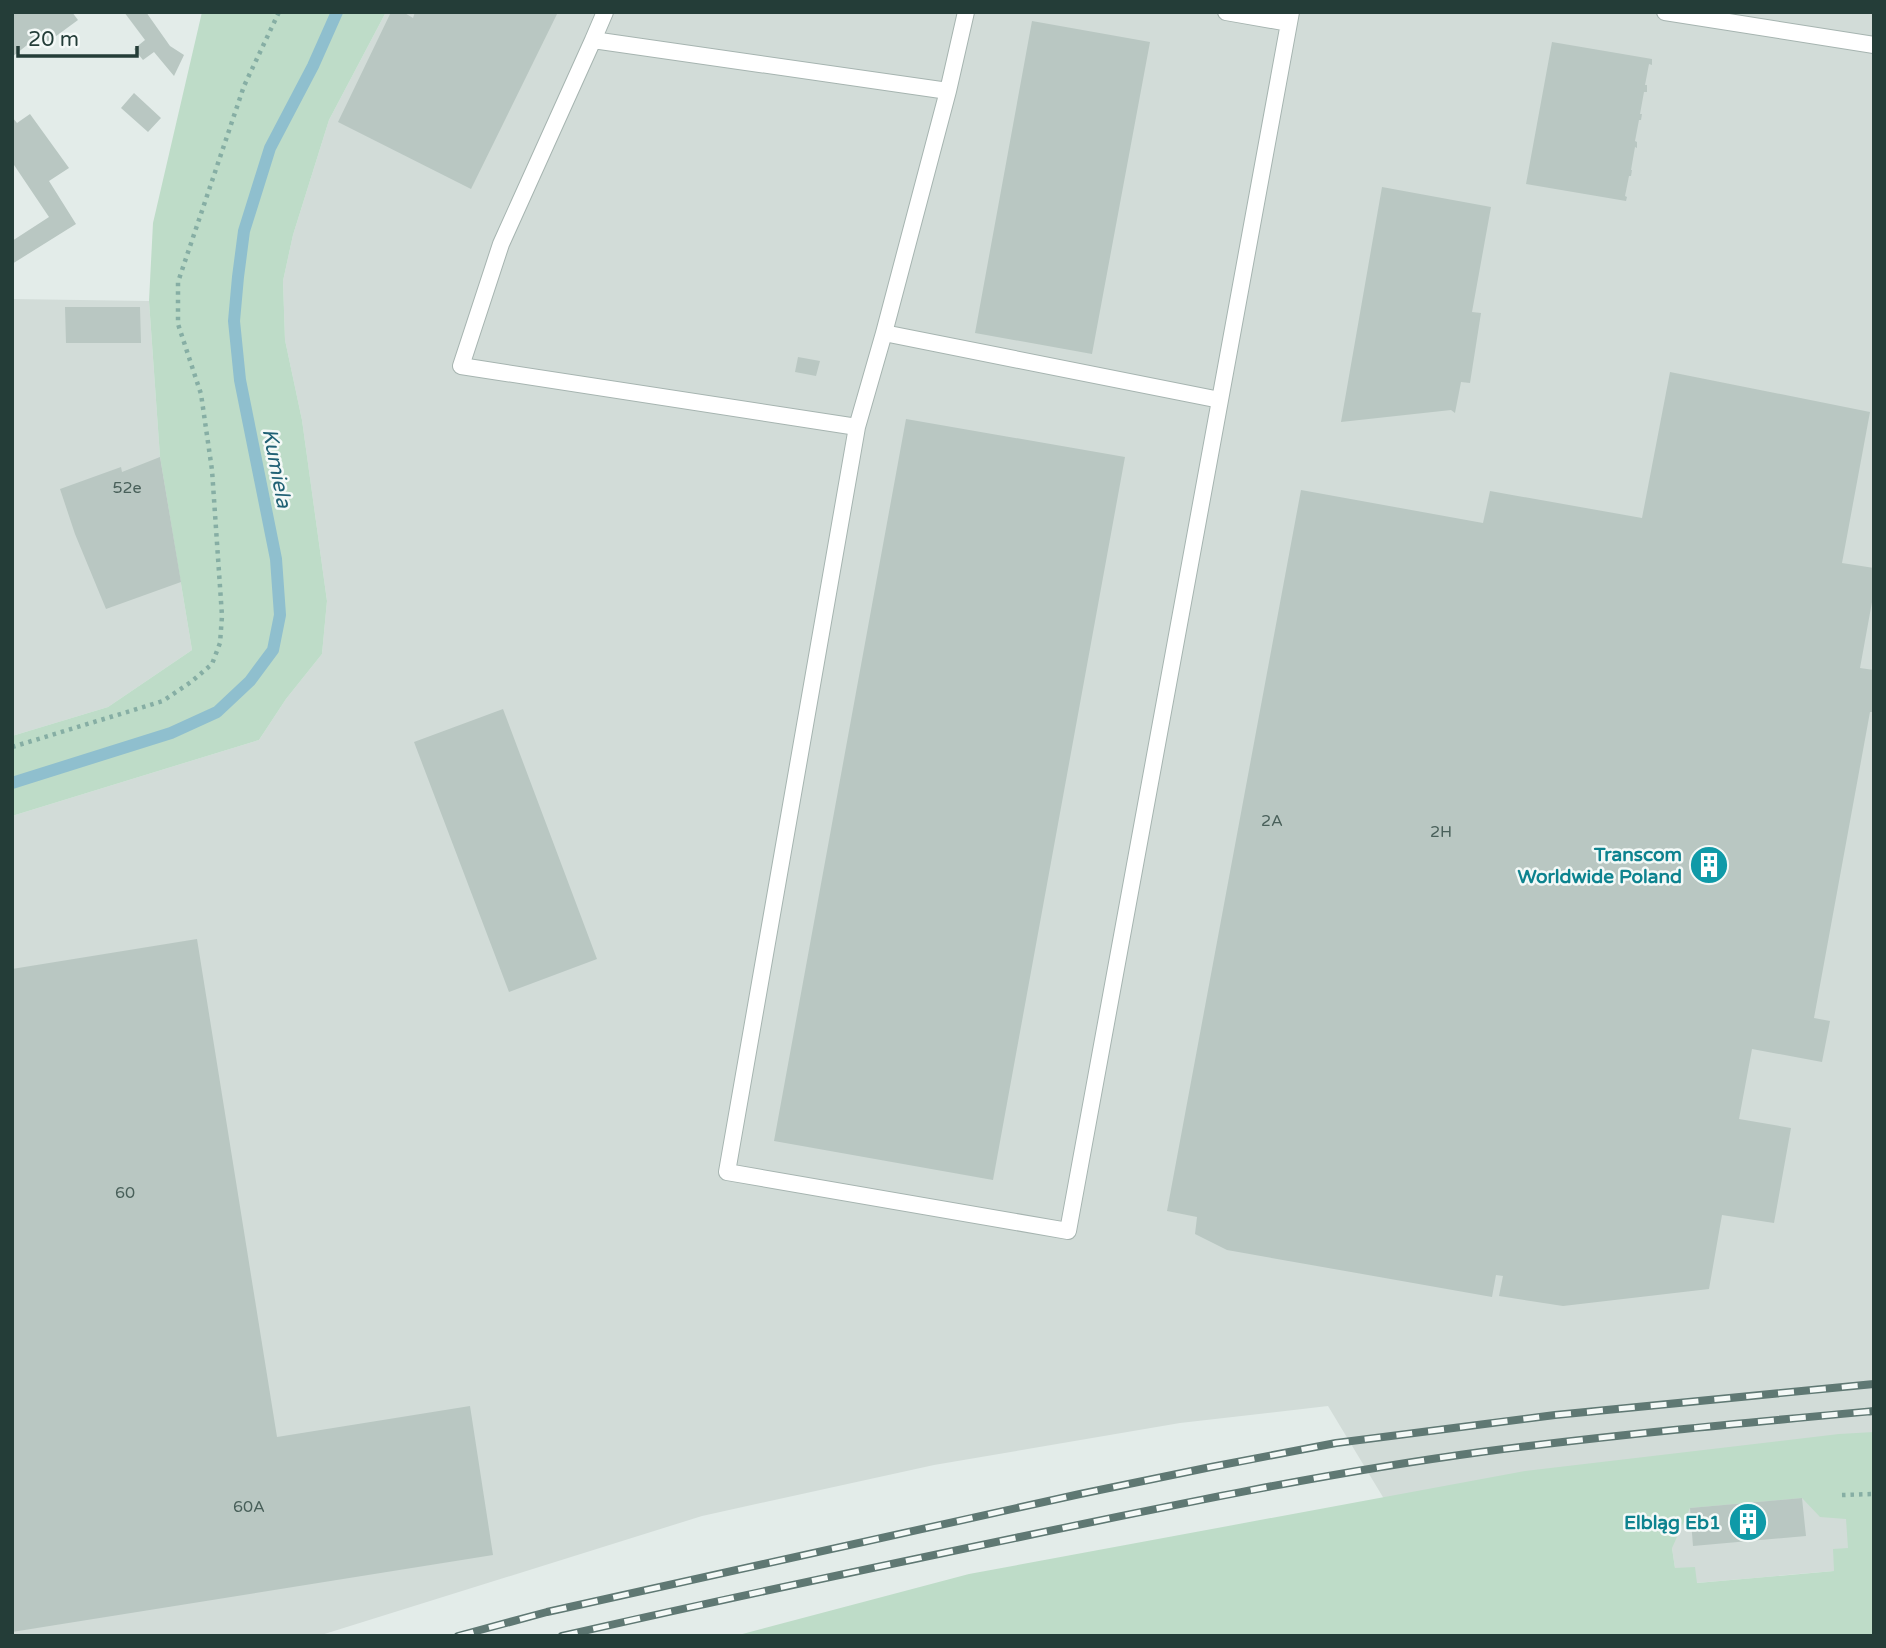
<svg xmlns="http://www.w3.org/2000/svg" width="1886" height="1648" font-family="'Varela Round',sans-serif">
<rect width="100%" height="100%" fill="#e3ece9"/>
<path fill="#d2dcd8" d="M386,12h1488v1506l-26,31 -14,22 -138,12 -21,-15 -3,-20 -274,-26 -70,-116 -148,17 -246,42 -232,51 -384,120h-306v-820l247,-76 27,-41 36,-45 5,-53 -25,-181 -17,-80 -2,-59 10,-46 36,-115z
M12,299l137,2 11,156 32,193 -84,57 -96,29z"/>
<path fill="#bedcc8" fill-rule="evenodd" d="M202,12h184l-57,108 -36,115 -10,46 2,59 17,80 25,181 -5,53 -36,45 -27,41 -247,76v-80l96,-29 84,-57 -32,-193 -11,-156 4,-78z
M1874,1432v204h-1139l234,-62 556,-103 314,-37zM1802,1498l18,19 26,2 2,29 -15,1 1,22 -137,12 -2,-16 -20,1 -3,-20 18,-40z"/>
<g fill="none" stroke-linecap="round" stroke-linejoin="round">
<path stroke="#8fbfce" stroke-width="12" d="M12,783l159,-50 46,-21 33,-31 23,-31 7,-35 -4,-56 -36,-179 -6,-59 4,-44 6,-46 26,-83 43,-82 24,-54"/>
</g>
<path fill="#b9c7c2" d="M12,12h60l6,8 -30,22 -7,-8 -29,23z
M124,12h22l24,34 14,9 -10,21 -20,-24 -11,8 -9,-11 11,-9z
M391,12h12l10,6 2,-6h143l-87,177 -133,-67z
M1032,21l118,21 -58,312 -117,-21z
M1552,42l100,17v6l-3,-1 -4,21h2v7h-3l-4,22h2l-1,6h-2l-4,21 2,1v6l-2,-1 -4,23h1l-1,6h-2l-4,20 2,1 -1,4 -100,-17z
M134,93l27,25 -13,14 -27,-24z
M30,114l39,54 -20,13 27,43 -64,40v-23l37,-24 -37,-55v-45l5,6z
M1382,187l109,20 -19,105 9,1 -11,70 -9,-1 -6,31 -4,-3 -110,12z
M65,307h75l1,36h-75z
M798,357l22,4 -4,15 -21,-4z
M1670,372l200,40 -28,151 32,5v23l-14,77 14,2v42h-4l-56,306 16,3 -8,41 -70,-13 -13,70 52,9 -17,95 -52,-8 -13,74 -146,17 -64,-10 4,-20 -7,-1 -4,22 -265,-47 -32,-16 2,-17 -30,-6 134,-721 182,33 7,-32 152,27z
M906,419l219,38 -132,723 -219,-39z
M160,457l21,125 -75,27 -31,-75 -15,-45 61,-22 1,5z
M503,709l94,250 -88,33 -95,-250z
M197,939l80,498 193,-31 23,149 -481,77v-663z
M1802,1498l4,38 -113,10 -3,-38z"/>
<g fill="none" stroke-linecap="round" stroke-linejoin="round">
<g stroke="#a6b4b0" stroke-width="18">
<path id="service" d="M605,12l-12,28 355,51 18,-79
M1226,12l63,11
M1665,12l209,33
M593,40l-92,204 -40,122 396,61
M948,91l-64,242 -27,94 -130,745 341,59 223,-1219
M884,333l336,67"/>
</g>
<path stroke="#86aea4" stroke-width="4.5" stroke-dasharray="3.5 5" stroke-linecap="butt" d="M12,747l151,-46 28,-19 21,-18 8,-21 2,-27 -10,-146 -11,-76 -23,-70v-42l66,-196 35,-74
M1842,1495l32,-1"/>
<use href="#service" stroke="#fff" stroke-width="16"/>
<g stroke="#5f7873" stroke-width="8">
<path id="rail" d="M458,1636l89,-24 533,-118 131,-27 125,-24 219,-28 319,-31
M562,1636c152,-35 305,-67 458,-99 153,-32 306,-64 461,-85 130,-17 262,-29 393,-41"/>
</g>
<use href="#rail" stroke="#f4f9f7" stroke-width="5" stroke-dasharray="16" stroke-linecap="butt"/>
</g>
<defs>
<g id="building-disc" transform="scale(2.0125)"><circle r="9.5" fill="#0f9aa8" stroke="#f4f9f7"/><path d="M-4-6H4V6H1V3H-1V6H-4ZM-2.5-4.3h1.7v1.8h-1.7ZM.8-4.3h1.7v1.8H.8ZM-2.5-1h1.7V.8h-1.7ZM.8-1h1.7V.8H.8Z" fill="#fff"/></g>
</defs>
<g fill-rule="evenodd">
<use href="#building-disc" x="1709" y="865"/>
<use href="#building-disc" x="1748" y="1522"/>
</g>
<g text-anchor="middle" stroke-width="5" stroke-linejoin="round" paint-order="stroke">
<g font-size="16" fill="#49605a">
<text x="127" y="493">52e</text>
<text x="1272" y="826">2A</text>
<text x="1441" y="837">2H</text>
<text x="125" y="1198">60</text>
<text x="249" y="1512">60A</text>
</g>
<g font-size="19" font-weight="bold" fill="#0d838f" stroke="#f4f9f7" text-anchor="end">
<text x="1682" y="861">Transcom<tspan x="1682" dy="22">Worldwide Poland</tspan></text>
<text x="1721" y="1529">Elbląg Eb1</text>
</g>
<g font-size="21" font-style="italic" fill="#216175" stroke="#f4f9f7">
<text transform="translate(277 468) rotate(79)" y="7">Kumiela</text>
</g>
</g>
<rect width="1886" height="1648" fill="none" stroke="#243d38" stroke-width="28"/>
<path d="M18 46v10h119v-10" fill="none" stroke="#243d38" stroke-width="3.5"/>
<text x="28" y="46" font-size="21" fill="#243d38" stroke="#f4f9f7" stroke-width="5" paint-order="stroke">20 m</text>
</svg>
